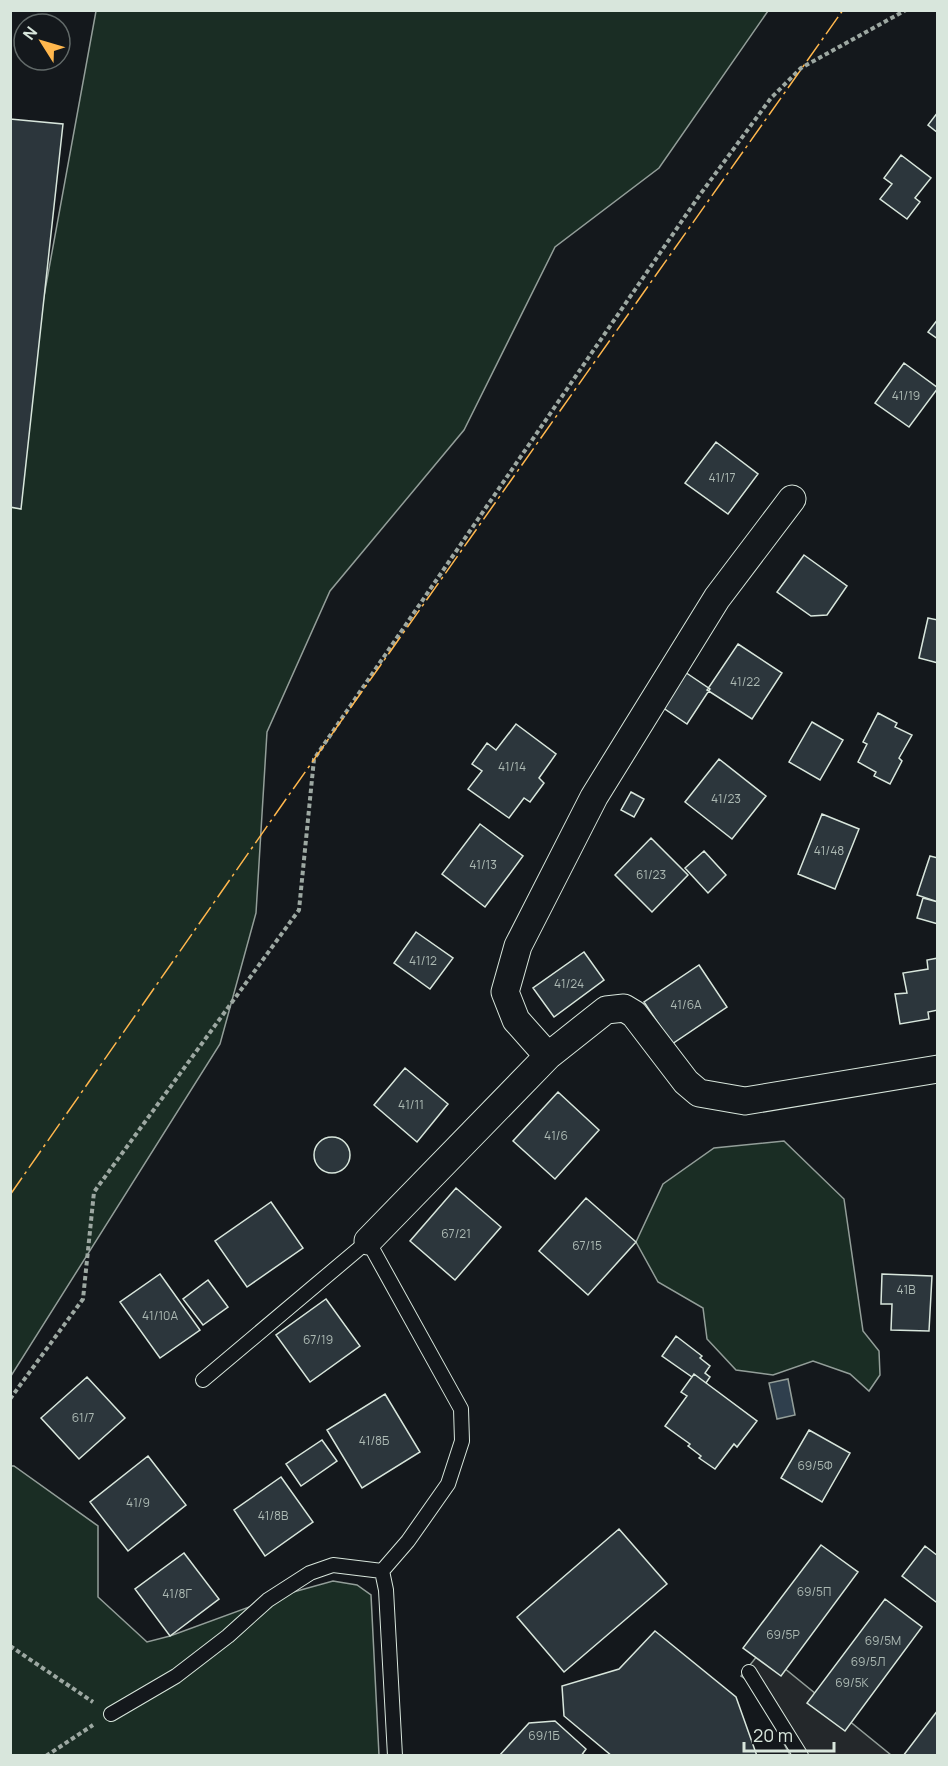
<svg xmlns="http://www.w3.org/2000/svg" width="948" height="1766" font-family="Manrope,sans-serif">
<rect width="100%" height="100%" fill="#14181c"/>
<path fill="#1a2d24" stroke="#939e99" stroke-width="1.5" d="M96,11h672l-109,157 -104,79 -91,183 -134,161 -63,141 -11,181 -36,131 -209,332v-899z
M784,1141l60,58 19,132 16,20 1,24 -11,16 -19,-17 -37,-13 -40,14 -37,-5 -29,-31 -4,-31 -45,-26 -22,-40 27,-58 51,-36z
M10,1466h4l84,60v71l49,45 23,-6 109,-40 54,-15 24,4 14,10 8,160h-368z"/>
<path fill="#24282b" stroke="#939e99" stroke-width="1.5" d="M762,1650l129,105h-101l-38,-72 -11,-7z"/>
<path fill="#2f3f4d" stroke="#939e99" stroke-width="1.5" d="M788,1379l7,36 -18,4 -8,-36z"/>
<path fill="#2c363c" stroke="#d8e6dc" stroke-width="1.5" d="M938,112v21l-10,-8z
M10,119l53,5 -42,385 -11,-2z
M901,155l30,23 -16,20 5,4 -13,17 -27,-20 12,-15 -8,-6z
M938,319v20l-10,-7z
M904,363l34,25 -29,39 -34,-24z
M716,442l42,32 -30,40 -43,-31z
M804,555l43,31 -20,29 -16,1 -34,-24z
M928,618l10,2v43l-19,-5z
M738,644l44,29 -30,46 -45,-29z
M679,668l31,21 -23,35 -31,-21z
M878,713l19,10 -2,4 17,8 -13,23 3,3 -12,23 -16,-8 2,-4 -18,-10 9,-18 -4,-2z
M812,722l31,18 -23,40 -31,-18z
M516,724l40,30 -17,24 5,5 -14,19 -6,-4 -15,20 -41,-29 14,-18 -10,-7 15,-21 9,7z
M719,759l47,37 -34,43 -47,-37z
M631,792l13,7 -10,18 -13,-7z
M822,814l37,15 -24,60 -37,-15z
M480,824l43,32 -38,51 -43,-33z
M651,838l37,37 -36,37 -37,-37z
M704,851l22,24 -18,18 -23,-25z
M930,856l8,2v44l-21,-7z
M923,898l15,4v22l-21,-6z
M416,932l37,26 -23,31 -36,-26z
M584,952l20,28 -50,37 -21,-29z
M938,958v52l-10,2 1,7 -29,5 -5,-30 12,-1 -4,-20 25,-4 -1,-9z
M699,965l28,42 -55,37 -28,-42z
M405,1068l43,36 -31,38 -43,-37z
M558,1092l41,38 -44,49 -42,-38z
M314 1155a18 18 0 1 1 36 0a18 18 0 1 1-36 0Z
M456,1188l45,39 -46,53 -45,-39z
M586,1198l50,44 -48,53 -49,-44z
M271,1202l32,46 -56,39 -32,-46z
M160,1274l40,56 -40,28 -40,-56z
M882,1274l50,2 -3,55 -38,-1 1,-26h-11z
M208,1280l20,27 -25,18 -20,-26z
M326,1299l34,47 -50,36 -34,-47z
M676,1336l26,20 -2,2 10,8 -5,7 5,4 -4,6 -12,-9 -2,3 -30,-21z
M694,1374l63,47 -20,26 -3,-3 -19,25 -16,-11 2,-2 -13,-10 2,-2 -25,-18 22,-30 -6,-4z
M87,1377l38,41 -46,41 -38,-41z
M385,1394l35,58 -58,36 -35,-58z
M809,1430l41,23 -28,49 -41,-24z
M322,1440l15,21 -36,25 -15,-22z
M148,1456l38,49 -58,46 -38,-49z
M281,1477l32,45 -48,34 -31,-46z
M619,1529l48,55 -103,88 -47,-55z
M821,1545l37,27 -77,104 -38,-28z
M925,1546l13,10v43l-2,3 -34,-26z
M184,1553l35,46 -49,37 -35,-47z
M885,1599l37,28 -77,104 -38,-28z
M655,1631l81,66 21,59h-145l-48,-40 -2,-30 57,-17z
M938,1710v46h-35z
M555,1721l31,28 -5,7h-82l30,-33z"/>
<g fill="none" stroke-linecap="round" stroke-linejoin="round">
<g stroke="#d8e6dc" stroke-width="16">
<path id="lane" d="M203,1380l165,-139 93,168 1,32 -14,43 -40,57 -26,30
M749,1672l52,84
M111,1714l65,-38 52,-40 40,-36 42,-27 23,-8 49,6 4,19 9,166"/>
</g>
<g stroke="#d8e6dc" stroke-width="29">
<path id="street" d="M548,1056l-32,-36 -11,-28 13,-46 76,-149 123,-199 75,-99
M368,1241l180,-185 58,-46 18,-2 10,6 52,68 13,11 46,8 193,-32"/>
</g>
<path stroke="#9da8a2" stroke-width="4" stroke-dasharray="4.5 3" stroke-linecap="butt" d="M10,1399l73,-100 11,-107 205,-282 15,-151 385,-563 72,-98 30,-30 105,-58
M10,1646l83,56
M46,1756l47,-31"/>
<use href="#lane" stroke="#14181c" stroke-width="14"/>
<use href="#street" stroke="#14181c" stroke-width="27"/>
<path stroke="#ffb74d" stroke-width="1.5" stroke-dasharray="21 4.5 3 4.5" stroke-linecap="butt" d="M10,1195l274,-393 559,-792"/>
</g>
<g text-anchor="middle" stroke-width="4.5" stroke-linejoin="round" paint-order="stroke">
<g font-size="12" fill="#adbab4">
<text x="906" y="400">41/19</text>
<text x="722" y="482">41/17</text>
<text x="745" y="686">41/22</text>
<text x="512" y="771">41/14</text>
<text x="726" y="803">41/23</text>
<text x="829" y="855">41/48</text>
<text x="483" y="869">41/13</text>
<text x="651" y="879">61/23</text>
<text x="423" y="965">41/12</text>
<text x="569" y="988">41/24</text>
<text x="686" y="1009">41/6А</text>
<text x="411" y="1109">41/11</text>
<text x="556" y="1140">41/6</text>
<text x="456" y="1238">67/21</text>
<text x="587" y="1250">67/15</text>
<text x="906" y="1294">41В</text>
<text x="160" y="1320">41/10А</text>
<text x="318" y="1344">67/19</text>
<text x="83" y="1422">61/7</text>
<text x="374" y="1445">41/8Б</text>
<text x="815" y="1470">69/5Ф</text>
<text x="138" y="1507">41/9</text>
<text x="273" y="1520">41/8В</text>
<text x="814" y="1596">69/5П</text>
<text x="177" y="1598">41/8Г</text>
<text x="783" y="1639">69/5Р</text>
<text x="883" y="1645">69/5М</text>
<text x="868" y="1666">69/5Л</text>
<text x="852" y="1687">69/5К</text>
<text x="544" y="1740">69/1Б</text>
</g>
</g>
<rect width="948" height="1766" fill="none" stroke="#d8e6dc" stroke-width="24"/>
<g transform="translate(42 42) rotate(307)"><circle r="28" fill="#14181c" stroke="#626a69" stroke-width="1.5"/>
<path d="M0-4.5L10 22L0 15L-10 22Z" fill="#ffb74d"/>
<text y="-9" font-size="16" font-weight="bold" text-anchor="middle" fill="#d8e6dc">N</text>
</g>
<path d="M744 1742v9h90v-9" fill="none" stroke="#d8e6dc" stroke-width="3"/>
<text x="753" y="1742" font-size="18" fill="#d8e6dc" stroke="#14181c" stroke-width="4.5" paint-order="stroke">20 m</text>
</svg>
